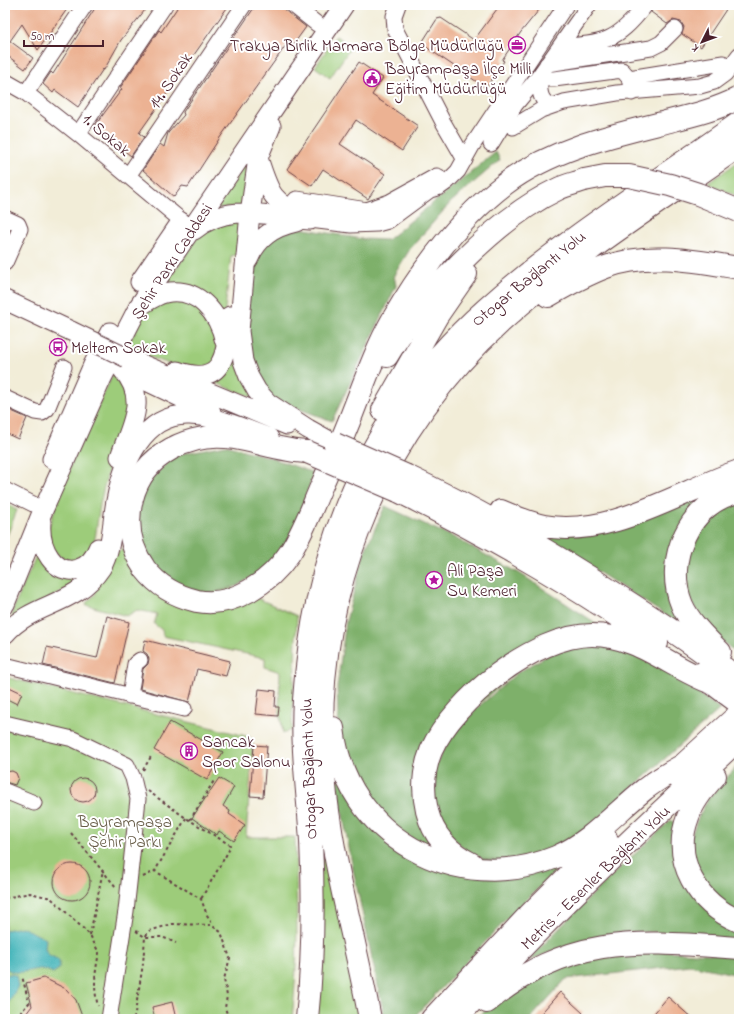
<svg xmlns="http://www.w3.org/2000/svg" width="744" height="1024" font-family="'Indie Flower',sans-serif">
<rect width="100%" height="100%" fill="#fff"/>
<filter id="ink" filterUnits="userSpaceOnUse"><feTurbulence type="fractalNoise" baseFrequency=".025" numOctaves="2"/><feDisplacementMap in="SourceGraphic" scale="8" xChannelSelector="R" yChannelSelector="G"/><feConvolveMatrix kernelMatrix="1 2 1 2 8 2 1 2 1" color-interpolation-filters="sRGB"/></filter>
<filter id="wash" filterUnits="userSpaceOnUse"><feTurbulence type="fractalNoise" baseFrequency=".012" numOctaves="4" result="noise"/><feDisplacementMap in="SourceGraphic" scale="16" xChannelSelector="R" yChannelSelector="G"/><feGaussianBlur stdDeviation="0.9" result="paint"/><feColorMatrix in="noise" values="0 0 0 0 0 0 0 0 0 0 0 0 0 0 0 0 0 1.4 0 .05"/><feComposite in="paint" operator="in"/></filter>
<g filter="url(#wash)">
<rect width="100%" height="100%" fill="#f2edd8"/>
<path fill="#9dcc7a" stroke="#747652" d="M336,36l15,11 -21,31 -15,-11z
M256,148l-11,58 -29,2z
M739,161v36l-31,-14z
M245,218l-4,36 -10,2 -7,62 -60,-31 36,-53 9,-8z
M177,299l25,11 16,34 -3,19 -25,8 -64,-22 18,-36 11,-10z
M234,346l22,53 -47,-19z
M113,374l10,11 6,15c-9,40 -26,77 -31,118 -2,11 -2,26 -9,35 -8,10 -24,10 -32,1 -6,-6 -9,-17 -9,-25l20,-58z
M5,503l12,7 -12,31z
M124,549l133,49 40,18 -5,114 -9,3 -4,-26 1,-35 -15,-5v-9l-102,-22 -1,-6 -8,-6 3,-10 -20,-4 -10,6 -41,-11 1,-3 9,-8 -3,-4 20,-36z
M36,556h5l42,24 -71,39 1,-9z
M5,677l245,60 3,8 -7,92h49c2,61 4,121 -3,182h-287z
M318,797l45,222h-47z"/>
<path fill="#7eb06a" stroke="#64684a" d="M496,152l4,8 -49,42 -41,47 -16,26 2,11 -64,135 -57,-21 -17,-20 -12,-39 5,-74 20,-30 29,-9 62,11 25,1z
M225,445l44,12 45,16 -19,53 -10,19 -22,25 -26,16 -29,8 -43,-14 -24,-32 -4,-36 8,-27 30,-30z
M722,485l-42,45 10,101 -146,-94z
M739,501v155l-29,-26 -26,-37 3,-52 29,-31z
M385,506l68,31 66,36 83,54 -43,6 -135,119 19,103 -52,-28 -47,-67 -6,-43 -1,-30 9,-66 18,-68z
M603,643l54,21 63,45 -129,116 -32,24 -62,15 -29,-11 -30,-31 -4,-18v-34l8,-18 13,-20 22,-24 40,-35 44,-25z
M739,764v149l-22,-13 -22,-34 -4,-29 7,-19 10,-19z
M335,774l77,81 150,10 -52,51 -98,103h-27l-31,-145z
M671,820l4,3 -2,15 66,90v13c-42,-5 -86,-13 -128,-7 -29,5 -56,17 -84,27l81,-82z
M620,948l119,8v19l-49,-10 -124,14 -36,40h-54l43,-38z"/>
<path fill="#44b5ba" stroke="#476a72" d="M22,927l24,12 -1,10 4,6 10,5v9l-6,4c-4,-2 -9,-4 -13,-4 -12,1 -26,8 -35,-2v-37z
M8,974l8,1 2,11 -13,23v-31z"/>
<g id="blocks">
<path fill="#ecb293" d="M8,5h62l-32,45 -16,-26 -12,17 23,17 -8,11 -20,-15v-45z
M97,5h52l-28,35 -17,30 -1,-1 -25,38 -23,-17 -2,3 -10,-9 8,-12 2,2z
M179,5h50l-90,128 5,4 -13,19 -37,-29 28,-38 -2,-1 39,-58 2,2z
M256,5h22l28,22 -13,18 -4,-4 -70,98 -31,48 -6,-1 -8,11 -31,-27 17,-26 4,3 4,-14 16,-18 -1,-3z
M500,5h43l-22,27 -19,28 2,1 -18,27 -63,-43v-4l14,-22 4,-1 33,22z
M653,5h76l-28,42 -19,-13 2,-7 -3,-5 -8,-2 -6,4 -16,-12z
M359,62l24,16 -11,17 46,31 -16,25 -46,-31 -16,24 45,30 -17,25 -45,-30 -11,17 -25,-17z
M5,408l22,10 -9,21 -13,-6z
M107,616l22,6 -14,61 -72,-18 4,-18 50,11z
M145,640l85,21 -4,15 -29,-7 -8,33 -49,-13 3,-20 5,-5 1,-5 -2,-5 -4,-3z
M5,685l17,8 -5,11 -12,-6z
M259,689l17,2 -1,16h4l-1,9 -22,-2z
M170,722l53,30 -16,28 -53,-30z
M254,745l13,1 -4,51 -13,-1z
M12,771l4,2 2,5 -3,7 -10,-3v-10z
M219,778l15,9 -11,19 7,5 -1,3 16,11 -11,16 -15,-10 -2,4 -25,-17z
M71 790a12 12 0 1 1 24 0a12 12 0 1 1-24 0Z
M54 882a18 18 0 1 1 36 0a18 18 0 1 1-36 0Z
M44,978l22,11 10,11 7,19h-61l10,-13 -6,-23z
M560,992l23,21 -5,6h-42z
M668,997l25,22h-44z
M172,1002l4,17h-21l-3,-12z"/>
</g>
</g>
<g filter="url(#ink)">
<use href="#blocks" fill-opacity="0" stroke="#633e45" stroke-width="1"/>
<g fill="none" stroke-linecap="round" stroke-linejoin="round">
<g stroke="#633e45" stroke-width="17">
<path id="minor" d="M293,5l24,19
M398,5l-4,11 1,13 48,93 22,38
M560,47c44,-4 56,-5 84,-40
M547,64l104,-16 10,-5 14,-14
M539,76l8,3h7l68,-9 7,8 3,15
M539,76c1,13 -1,25 13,30
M629,78l94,-15
M5,81l21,12 52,41 104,87
M26,93l59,-88
M513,127l28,-17 23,-8 53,-9 83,-7 14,-4 11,-8 14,-19
M78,134l87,-129
M491,144l24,-39 24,-29 50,-71
M128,176l116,-171
M5,218l13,6 2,5 -15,34
M310,220l41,5 26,-1 11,-3 42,-31 10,-3 7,-5 11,-11 14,-25 94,-141
M5,398l30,14 7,1 5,-4 17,-42
M5,490l28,14
M5,665l179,44
M130,696l5,-32 5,-4
M5,723l68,16 54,26 6,13 5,21 -12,112 -17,108
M5,791l29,12"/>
</g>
<g stroke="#633e45" stroke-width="21">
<path id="major" d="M271,126l-13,32 -8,55 -11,118 4,30 6,16 8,14 11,12 40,26 27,15
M259,161c11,33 12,39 44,56
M297,201l70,11 23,-8 47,-26
M194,230c36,-29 74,-13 116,-10
M248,260c9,-22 25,-33 48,-38
M140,282l41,-60
M5,300l66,31
M140,306c8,-5 16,-11 25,-13 32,-7 54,20 60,49
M127,358l160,67
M177,371c48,17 49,-18 53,-55
M136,376l75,36
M120,457c11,-33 29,-58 2,-88
M52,459l41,-94 17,-33
M41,522c-1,13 1,25 9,36 15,21 40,13 48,-10
M5,604l36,-89 61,-137 37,-72 205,-301
M5,634c28,-32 71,-28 96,-66 11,-18 11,-46 15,-67 7,-38 27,-86 71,-86 23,-1 61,15 82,23"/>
</g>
<g stroke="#633e45" stroke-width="24">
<path id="highway" d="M548,296c19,-11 37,-21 58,-29 42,-16 90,-6 133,1
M387,356c35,-60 108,-137 171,-167 8,-4 18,-6 26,-9
M383,410l54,-94 29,-42
M307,452c-25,-1 -48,-10 -73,-14 -43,-7 -91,16 -102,61 -6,24 -2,49 13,70 13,17 31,27 52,32 36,7 73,-19 92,-47 14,-21 22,-44 32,-67 8,-19 17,-38 25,-58 15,-36 27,-75 47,-110 29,-50 65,-99 112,-135 44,-33 100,-47 153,-60 27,-7 56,-13 81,-26
M407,476c76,36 148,78 218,124 39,25 78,50 114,80
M398,491c90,45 177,94 259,152
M501,511c14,6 28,12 43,15 66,12 134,-34 195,-55
M720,652c-14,-14 -30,-29 -38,-47 -19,-45 8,-104 57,-113
M700,674l39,29
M333,728c12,108 124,170 223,129 35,-15 60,-45 89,-68 12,-9 25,-17 38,-24
M672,775l67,-61
M715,776c-11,12 -22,25 -27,41 -17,44 10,87 51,104
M472,864c-23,-11 -39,-29 -45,-53 -5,-21 -4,-40 4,-60 23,-51 103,-116 161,-116 46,0 79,33 120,48
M487,1002c84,-69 151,-61 252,-54
M307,1019c6,-59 7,-119 4,-178 -3,-47 -10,-94 -7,-141 10,-153 66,-288 182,-391 78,-70 168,-125 253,-186
M370,1019c-15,-81 -39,-161 -46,-243 -14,-172 50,-339 178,-455 72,-66 157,-118 237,-175
M432,1019l98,-105 76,-76
M456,1019c88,-99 185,-190 283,-280"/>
</g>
<path stroke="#633e45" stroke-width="2" stroke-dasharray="3 3" stroke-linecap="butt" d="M63,355l5,-10
M143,770l9,-15
M148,791l38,27 44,27 -1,5 -28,49
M186,818l-31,53 46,28 6,16 6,10
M190,820l25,-41
M71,833l45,54
M143,877l12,-6
M5,898l25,-5 21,5 39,37 9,18c-4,19 -6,34 -1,53
M136,931l9,6h17l14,6
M90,935l13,-65
M18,1019l1,-5 10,-11 -7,-27
M134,1019l9,-55 2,-27 4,-6 23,-7 39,1 10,7 9,26 -6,21 3,17 -2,12 4,11"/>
<use href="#minor" stroke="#fff" stroke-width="15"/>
<use href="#major" stroke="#fff" stroke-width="19"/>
<use href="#highway" stroke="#fff" stroke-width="22"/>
<g stroke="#633e45" stroke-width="21" stroke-linecap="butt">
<path id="major-bridge" d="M71,331l56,27"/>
</g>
<g stroke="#633e45" stroke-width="24" stroke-linecap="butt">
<path id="highway-bridge" d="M584,180l21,-4h24l41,9 28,9 41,17
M335,444l72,32
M307,452l91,39"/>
</g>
<use href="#major-bridge" stroke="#fff" stroke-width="19"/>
<use href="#highway-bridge" stroke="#fff" stroke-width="22"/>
</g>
</g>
<defs>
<g id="office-ring" transform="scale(0.9)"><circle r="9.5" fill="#fff" stroke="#b5179e" stroke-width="1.5"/><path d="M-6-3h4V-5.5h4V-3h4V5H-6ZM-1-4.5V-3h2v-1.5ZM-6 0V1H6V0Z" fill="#b5179e"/></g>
<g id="civic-ring" transform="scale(0.9)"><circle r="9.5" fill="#fff" stroke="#b5179e" stroke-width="1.5"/><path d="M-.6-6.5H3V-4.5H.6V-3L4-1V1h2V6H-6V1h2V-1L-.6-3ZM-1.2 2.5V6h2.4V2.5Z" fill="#b5179e"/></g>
<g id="bus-ring" transform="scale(0.9)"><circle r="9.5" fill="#fff" stroke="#b5179e" stroke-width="1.5"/><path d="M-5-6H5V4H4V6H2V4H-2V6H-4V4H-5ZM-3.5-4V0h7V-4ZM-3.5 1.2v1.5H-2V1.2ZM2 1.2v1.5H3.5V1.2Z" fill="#b5179e"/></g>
<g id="sight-ring" transform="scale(0.9)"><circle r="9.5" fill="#fff" stroke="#b5179e" stroke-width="1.5"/><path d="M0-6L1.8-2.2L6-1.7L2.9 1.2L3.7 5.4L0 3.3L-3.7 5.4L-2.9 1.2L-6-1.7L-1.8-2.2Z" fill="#b5179e"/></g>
<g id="building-ring" transform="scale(0.9)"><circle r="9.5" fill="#fff" stroke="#b5179e" stroke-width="1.5"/><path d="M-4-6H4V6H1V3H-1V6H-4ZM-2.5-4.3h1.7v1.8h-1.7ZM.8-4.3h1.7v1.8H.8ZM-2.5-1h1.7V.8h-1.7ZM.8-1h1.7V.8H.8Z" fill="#b5179e"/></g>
</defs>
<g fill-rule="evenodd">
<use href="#office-ring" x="517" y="45"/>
<use href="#civic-ring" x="372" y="78"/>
<use href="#bus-ring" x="58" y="347"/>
<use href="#sight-ring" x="434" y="580"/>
<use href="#building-ring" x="189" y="751"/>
</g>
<g text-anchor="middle" stroke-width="4" stroke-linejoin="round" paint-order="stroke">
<g font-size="17" fill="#4a1f2b" stroke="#fff" text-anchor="start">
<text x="504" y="51" text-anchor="end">Trakya Birlik Marmara Bölge Müdürlüğü</text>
<text x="385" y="74">Bayrampaşa İlçe Milli<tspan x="385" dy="20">Eğitim Müdürlüğü</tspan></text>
<text x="71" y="353">Meltem Sokak</text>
<text x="447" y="576">Ali Paşa<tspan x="447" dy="20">Su Kemeri</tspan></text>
<text x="202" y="747">Sancak<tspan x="202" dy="20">Spor Salonu</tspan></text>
</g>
<g font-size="17" fill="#4a1f2b" stroke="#fff">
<text transform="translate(170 80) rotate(-56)" y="6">14. Sokak</text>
<text transform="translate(107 134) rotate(40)" y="6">1. Sokak</text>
<text transform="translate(171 261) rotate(-57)" y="6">Şehir Parkı Caddesi</text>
<text transform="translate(528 278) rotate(-39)" y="6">Otogar Bağlantı Yolu</text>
<text transform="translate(308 769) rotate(-92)" y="6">Otogar Bağlantı Yolu</text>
<text transform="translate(595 877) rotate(-44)" y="6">Metris - Esenler Bağlantı Yolu</text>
</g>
<g font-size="17" fill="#675c47" stroke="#fff">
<text x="125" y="827">Bayrampaşa<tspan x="125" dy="20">Şehir Parkı</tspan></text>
</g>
</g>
<rect width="744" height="1024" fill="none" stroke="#fff" stroke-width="20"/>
<g transform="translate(702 42) rotate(228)" stroke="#ffffff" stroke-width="3" paint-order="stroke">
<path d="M0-3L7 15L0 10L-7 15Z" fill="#4a1f2b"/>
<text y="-6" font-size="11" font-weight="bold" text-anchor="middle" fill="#4a1f2b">K</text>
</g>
<path d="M24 40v6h79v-6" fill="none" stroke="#4a1f2b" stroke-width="2"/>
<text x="30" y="40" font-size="12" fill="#4a1f2b" stroke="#ffffff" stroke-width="3" paint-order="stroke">50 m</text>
</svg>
